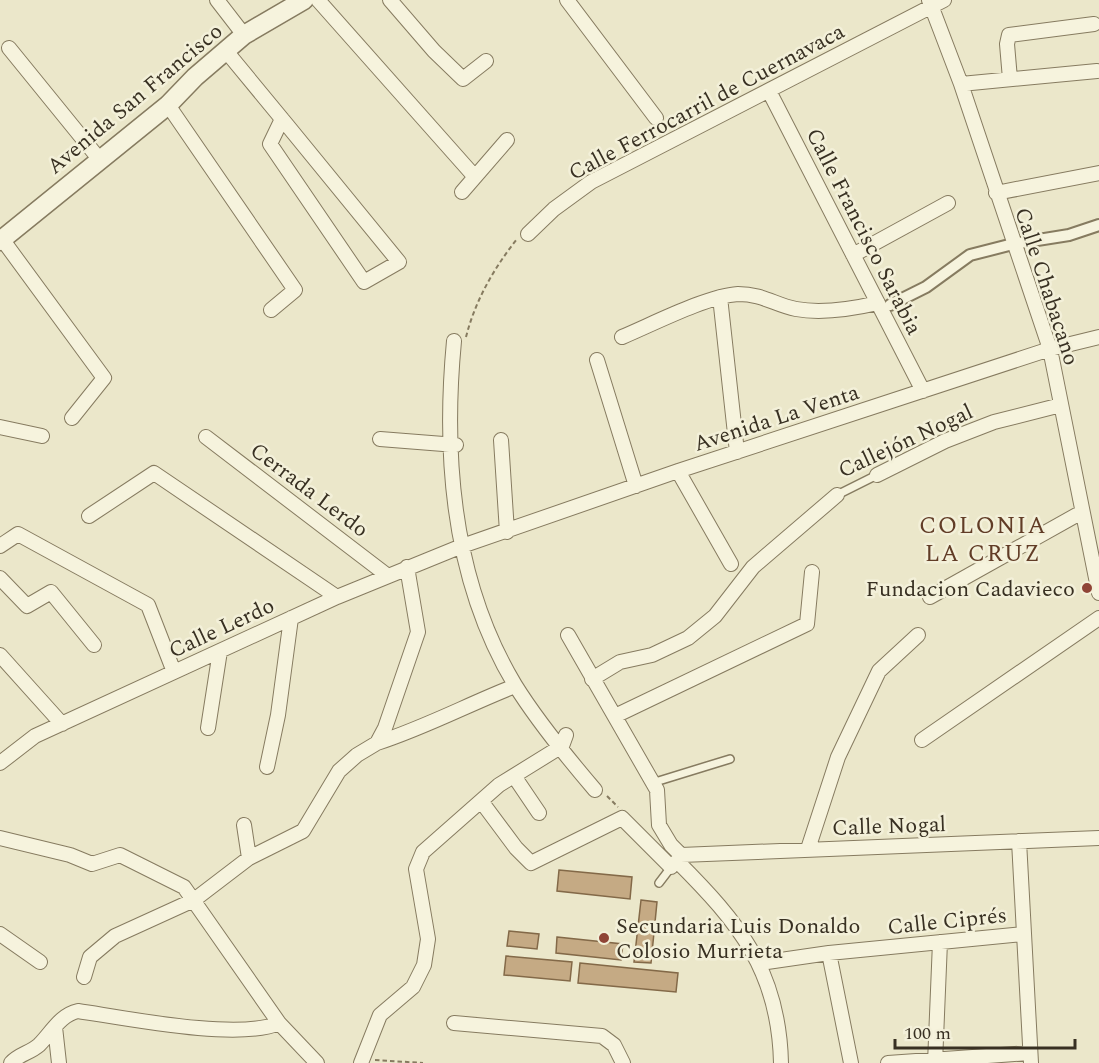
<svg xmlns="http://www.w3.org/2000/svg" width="1099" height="1063" font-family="Spectral,serif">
<rect width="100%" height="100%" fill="#ebe7ca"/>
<path fill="#c5aa84" stroke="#836948" stroke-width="1.5" d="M559,870l73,7 -2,22 -73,-8z
M641,900l16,2 -6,61 -17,-1z
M509,931l30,3 -2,15 -30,-3z
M557,937l66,7 -2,16 -65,-7z
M506,956l66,6 -2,19 -66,-6z
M580,963l98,10 -2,19 -98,-9z"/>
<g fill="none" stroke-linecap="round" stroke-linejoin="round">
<g stroke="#867b60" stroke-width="10">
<path id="service" d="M837,495l40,-20
M652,783l78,-24
M659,883l13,-17"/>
</g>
<g stroke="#867b60" stroke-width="14">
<path id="pedestrian" d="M890,305l36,-18 44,-32 43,-11 56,-9 30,-10"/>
</g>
<g stroke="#867b60" stroke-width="16">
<path id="minor" d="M217,0l27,35
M318,0l157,177
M390,0l44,51 29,28 23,-18
M567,0l89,118
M929,0l32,84 89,265 49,244
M9,48l91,112
M226,51c58,70 116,141 173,211l-35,20 -94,-138 12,-25
M1010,79l-3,-35 2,-9 85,-11
M961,84l136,-13
M769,91l154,300
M168,105l127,185 -24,20
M462,192l45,-52
M996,193l103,-20
M528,234l26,-25 37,-27 353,-182
M2,239l102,139 -32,40
M853,255l95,-52
M720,297l17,155
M622,337c31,-13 85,-41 116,-43 25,0 37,11 58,15 27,5 56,0 82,-6
M454,341c-11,116 -1,241 61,344 23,37 51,71 80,105
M597,360l39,126
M0,427l42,9
M206,437l182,139
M380,439l76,6
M501,440l6,92
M678,471l53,93
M877,475l68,-34 49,-19 67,-17
M89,516l65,-43 183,124
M0,546l18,-12 130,71 26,67
M0,578l27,28 24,-14 43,53
M930,597l152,-85
M568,635l89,155 2,35 12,20 10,10 418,-17
M0,655l62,69
M592,679l28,-17 32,-7 36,-17 27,-22 38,-49 84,-72
M615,716l192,-92 5,-52
M208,728l12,-77
M922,740l177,-122
M377,743c47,-15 92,-39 138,-57
M0,763l35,-27 302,-139 125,-51 216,-75 372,-122 49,-12
M267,767l11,-52 13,-97
M514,776l25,37
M481,801l35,47 15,15 91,-45 49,49
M244,825l5,33
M0,838l70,17 22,9 28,-9 64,32 95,136 38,40
M1019,841l12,222
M808,849l30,-92 41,-86 39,-36
M677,861c62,62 102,110 104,202
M0,934l40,28
M829,953l22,110
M767,962l62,-9 195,-19
M84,977l6,-20 25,-21 79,-36 55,-42 54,-27 36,-60 18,-16 20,-12 8,-15 33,-96 -11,-65
M454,1023l148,13 12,9 9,18
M55,1027l4,36
M11,1063c8,-9 19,-10 28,-18 13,-13 21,-30 39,-34 47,7 161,30 201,12
M361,1063l19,-48 33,-28 11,-22 4,-26 -12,-70 7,-17 76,-67 63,-39 4,-11
M888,1063l142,-10
M935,1063l5,-121"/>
</g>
<g stroke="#867b60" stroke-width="21">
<path id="tertiary" d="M0,241l168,-136 27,-28 49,-42 60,-35"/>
</g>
<path stroke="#867b60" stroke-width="2" stroke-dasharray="4.5 3" stroke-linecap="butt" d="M466,337c9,-36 28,-69 51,-98
M607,796l11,11
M375,1060l48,3"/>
<use href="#service" stroke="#f6f3dd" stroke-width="7"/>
<use href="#pedestrian" stroke="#f6f3dd" stroke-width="10"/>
<use href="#minor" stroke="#f6f3dd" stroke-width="14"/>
<use href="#tertiary" stroke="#f6f3dd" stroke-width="18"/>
</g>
<g fill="#8f4436" stroke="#f3f0d9" stroke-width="2">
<circle cx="1087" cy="588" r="6"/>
<circle cx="604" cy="938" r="6"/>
</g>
<g text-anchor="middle" stroke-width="5" stroke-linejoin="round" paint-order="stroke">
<g font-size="22" fill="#383022" stroke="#f3f0d9">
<text transform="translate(134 98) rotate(-40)" y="8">Avenida San Francisco</text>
<text transform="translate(706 101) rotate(-28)" y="8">Calle Ferrocarril de Cuernavaca</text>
<text transform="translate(865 231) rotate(63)" y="8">Calle Francisco Sarabia</text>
<text transform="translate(1048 286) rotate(72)" y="8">Calle Chabacano</text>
<text transform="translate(776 417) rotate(-18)" y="8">Avenida La Venta</text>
<text transform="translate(905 440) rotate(-25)" y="8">Callejón Nogal</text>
<text transform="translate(310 489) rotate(37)" y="8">Cerrada Lerdo</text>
<text transform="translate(221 627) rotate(-25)" y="8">Calle Lerdo</text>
<text transform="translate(889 825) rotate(-2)" y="8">Calle Nogal</text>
<text transform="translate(947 920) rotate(-6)" y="8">Calle Ciprés</text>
</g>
<g font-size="22" fill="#383022" stroke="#f3f0d9" text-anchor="end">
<text x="1075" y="596">Fundacion Cadavieco</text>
<text x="616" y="933" text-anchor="start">Secundaria Luis Donaldo<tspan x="616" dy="25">Colosio Murrieta</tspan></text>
</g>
<g font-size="24" letter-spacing="1.5" fill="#613c26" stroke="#f3f0d9">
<text x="983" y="533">COLONIA<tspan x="983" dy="28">LA CRUZ</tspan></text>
</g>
</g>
<path d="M895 1039v9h180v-9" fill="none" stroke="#383022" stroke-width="3"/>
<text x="904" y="1039" font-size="18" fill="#383022" stroke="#f3f0d9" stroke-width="4.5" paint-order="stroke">100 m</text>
</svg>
